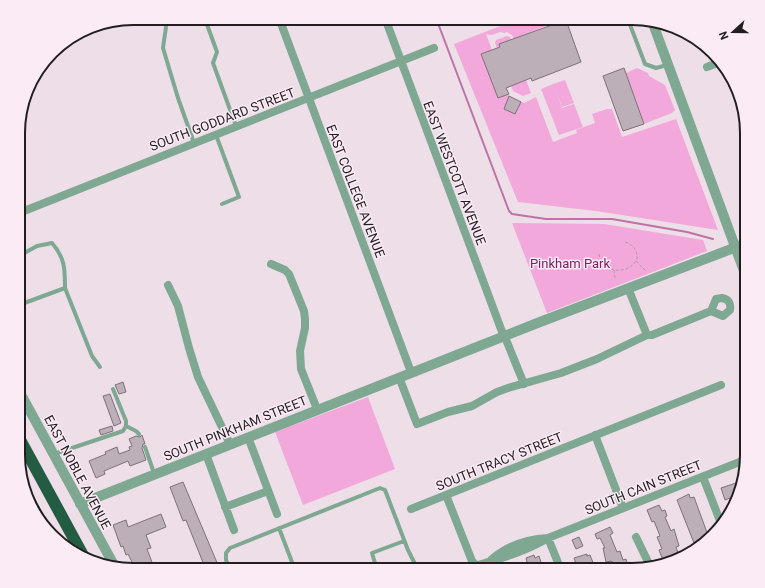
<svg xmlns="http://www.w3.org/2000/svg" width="765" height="588" font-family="Roboto,sans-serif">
<rect width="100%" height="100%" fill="#eddee8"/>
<path fill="#f2a8db" d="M521,18l42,1 -49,20 -2,-4 -5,-3 -3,1 -4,-1 -8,3 -6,-1 23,62 15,7 12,-6 17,45 24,-9 -1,-3 19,-7 -3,-9 15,-5h5l10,28 54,-18 42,111 -122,-19 -78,-9 -64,-158z
M507,36l3,1 21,56 -8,3 -10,-5 -18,-48 1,-3z
M637,68l11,5 1,3 16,9 10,25 -3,3 -28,11 -18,-51z
M565,80l9,23 -12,4 -9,-23z
M553,84l9,24 12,-4 9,23 -24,8 -18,-46z
M512,223l92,1 99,16 4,11 -160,62z
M368,397l27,72 -92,36 -28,-73z"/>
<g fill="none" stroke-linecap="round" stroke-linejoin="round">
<path stroke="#bf72a8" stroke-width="2" d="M436,18l73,193 3,3 34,5h66l75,13 26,7"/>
</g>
<path fill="#bdafb8" stroke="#7e717a" d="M566,20l15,42 -49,19 -1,-3 -25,10 3,6 -11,4 -17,-44 19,-7 -1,-3z
M624,68l20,56 -21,7 -20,-55z
M509,96l12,6 -6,12 -11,-5z
M123,382l3,10 -7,2 -4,-9z
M110,394l11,29 -7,3 -11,-30z
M112,426l1,5 -12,4 -2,-5z
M142,435l3,9h-2l-1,4 4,12 -16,6 -2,-5 -24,10 1,3 -9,4 -7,-17 17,-7 -1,-2 12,-5 2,7 11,-4 -1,-3 3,-1 -3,-7 7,-3 4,1z
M183,482l35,83 -12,5 -20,-50 -3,1 -13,-34z
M736,483l4,11 -2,5 -7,3 -1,-4 -5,2 -4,-12z
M689,494l1,4 4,-1 15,41 -13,10 -19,-48z
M659,505l3,6 3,-1 2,6 -2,1 6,14 3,-2 5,17 -3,1 3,9 -3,1 1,3 -13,3 -5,-13 3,-1 -5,-12 3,-1 -6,-15 -2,1 -5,-12z
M161,514l5,13 -20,8 5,13 -4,1 8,21h-19l-8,-16 -2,1 -3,-9 -2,1 -8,-22 13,-5 2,7z
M610,527l3,6 -3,2 7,17 3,-1 3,9 3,-1 1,4 3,-1 4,8h-18l-3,-8h-2v-1l-5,1 -3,-14h2l-5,-10 -3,1 -2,-5z
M579,537l4,9 -7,3 -4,-9z
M587,554v2l3,-1 6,15h-18l-4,-12z
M534,555l1,3 4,-2 4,12 -5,2h-12l-2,-7 3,-1 -1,-4z"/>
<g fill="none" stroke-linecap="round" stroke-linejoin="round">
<path stroke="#ab9fa7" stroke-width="1" stroke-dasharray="3 2" stroke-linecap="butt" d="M599,254c2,19 30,22 38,5 1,-9 -4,-15 -13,-17
M636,261l11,11
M614,270l1,9"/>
<path stroke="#7fa893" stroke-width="4" d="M630,18l-1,4 16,42 11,4 11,-3
M205,19l12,33 -4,11 23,63
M165,20l1,7 -3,21 15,50 16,45
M216,135l23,62 -17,7
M19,256l18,-10 15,-3c13,15 13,26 13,45
M19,305l46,-17 27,68 8,11
M126,426l10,5 3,3
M145,447l9,26
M54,454l69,-23 3,-5v-5l-13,-32
M279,528l16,42
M230,570l-4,-10v-7l4,-5 150,-60 5,2 23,60 10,20
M377,570l-5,-17 32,-12"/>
<path stroke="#7fa893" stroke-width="8" d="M279,18l132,354
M385,18l116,311 6,13 17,42
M707,67l13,-5
M19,213l415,-165
M271,264l14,6 4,4 15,37 1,8v9l-5,23 1,18 16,40
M168,285l10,21 11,42 9,29 32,67
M628,288l19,47
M722,298c7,1 9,6 8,12l-7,6 -12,-5 5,-12z
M399,377l18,47 31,-12 24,-6 25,-14 11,-4 53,-15 36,-14 50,-24h5l59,-24
M595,435l28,73
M248,437l29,77
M206,454l28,76
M703,477l19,49
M446,495l26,66 3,3 3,1c25,-7 48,-14 70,-27l199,-79
M225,507l43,-16
M411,509l310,-124
M636,537l14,29
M548,538l13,32
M491,560c16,-14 35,-21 57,-22"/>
<path stroke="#7fa893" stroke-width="10" d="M652,21l95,258
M18,389l97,178
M80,504l460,-182 207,-79"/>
<path stroke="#245b43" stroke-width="12" d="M18,436l67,123
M28,498l10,19"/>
</g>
<g text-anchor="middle" stroke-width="3" stroke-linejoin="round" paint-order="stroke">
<g font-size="13" fill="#221d20" stroke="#faebf5">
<text transform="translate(222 119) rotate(-21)" y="5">SOUTH GODDARD STREET</text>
<text transform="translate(455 173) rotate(69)" y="5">EAST WESTCOTT AVENUE</text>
<text transform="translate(356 191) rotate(69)" y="5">EAST COLLEGE AVENUE</text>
<text transform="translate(235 428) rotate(-22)" y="5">SOUTH PINKHAM STREET</text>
<text transform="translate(499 461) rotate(-22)" y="5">SOUTH TRACY STREET</text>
<text transform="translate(78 472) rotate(62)" y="5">EAST NOBLE AVENUE</text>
<text transform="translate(643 487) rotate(-22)" y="5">SOUTH CAIN STREET</text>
</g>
<g font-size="13" fill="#7d2067" stroke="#faebf5">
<text x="570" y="268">Pinkham Park</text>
</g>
</g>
<path d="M0 0H765V588H0ZM133 25H632A108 108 0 0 1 740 133V455A108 108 0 0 1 632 563H133A108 108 0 0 1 25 455V133A108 108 0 0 1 133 25Z" fill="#faebf5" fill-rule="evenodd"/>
<path fill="none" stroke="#221d20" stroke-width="2" d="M133 25H632A108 108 0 0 1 740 133V455A108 108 0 0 1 632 563H133A108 108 0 0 1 25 455V133A108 108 0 0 1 133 25Z"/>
<g transform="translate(733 32) rotate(249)" stroke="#faebf5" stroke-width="3" paint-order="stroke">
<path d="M0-3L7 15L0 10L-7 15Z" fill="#221d20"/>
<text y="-6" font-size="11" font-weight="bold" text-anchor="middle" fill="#221d20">N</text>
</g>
</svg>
